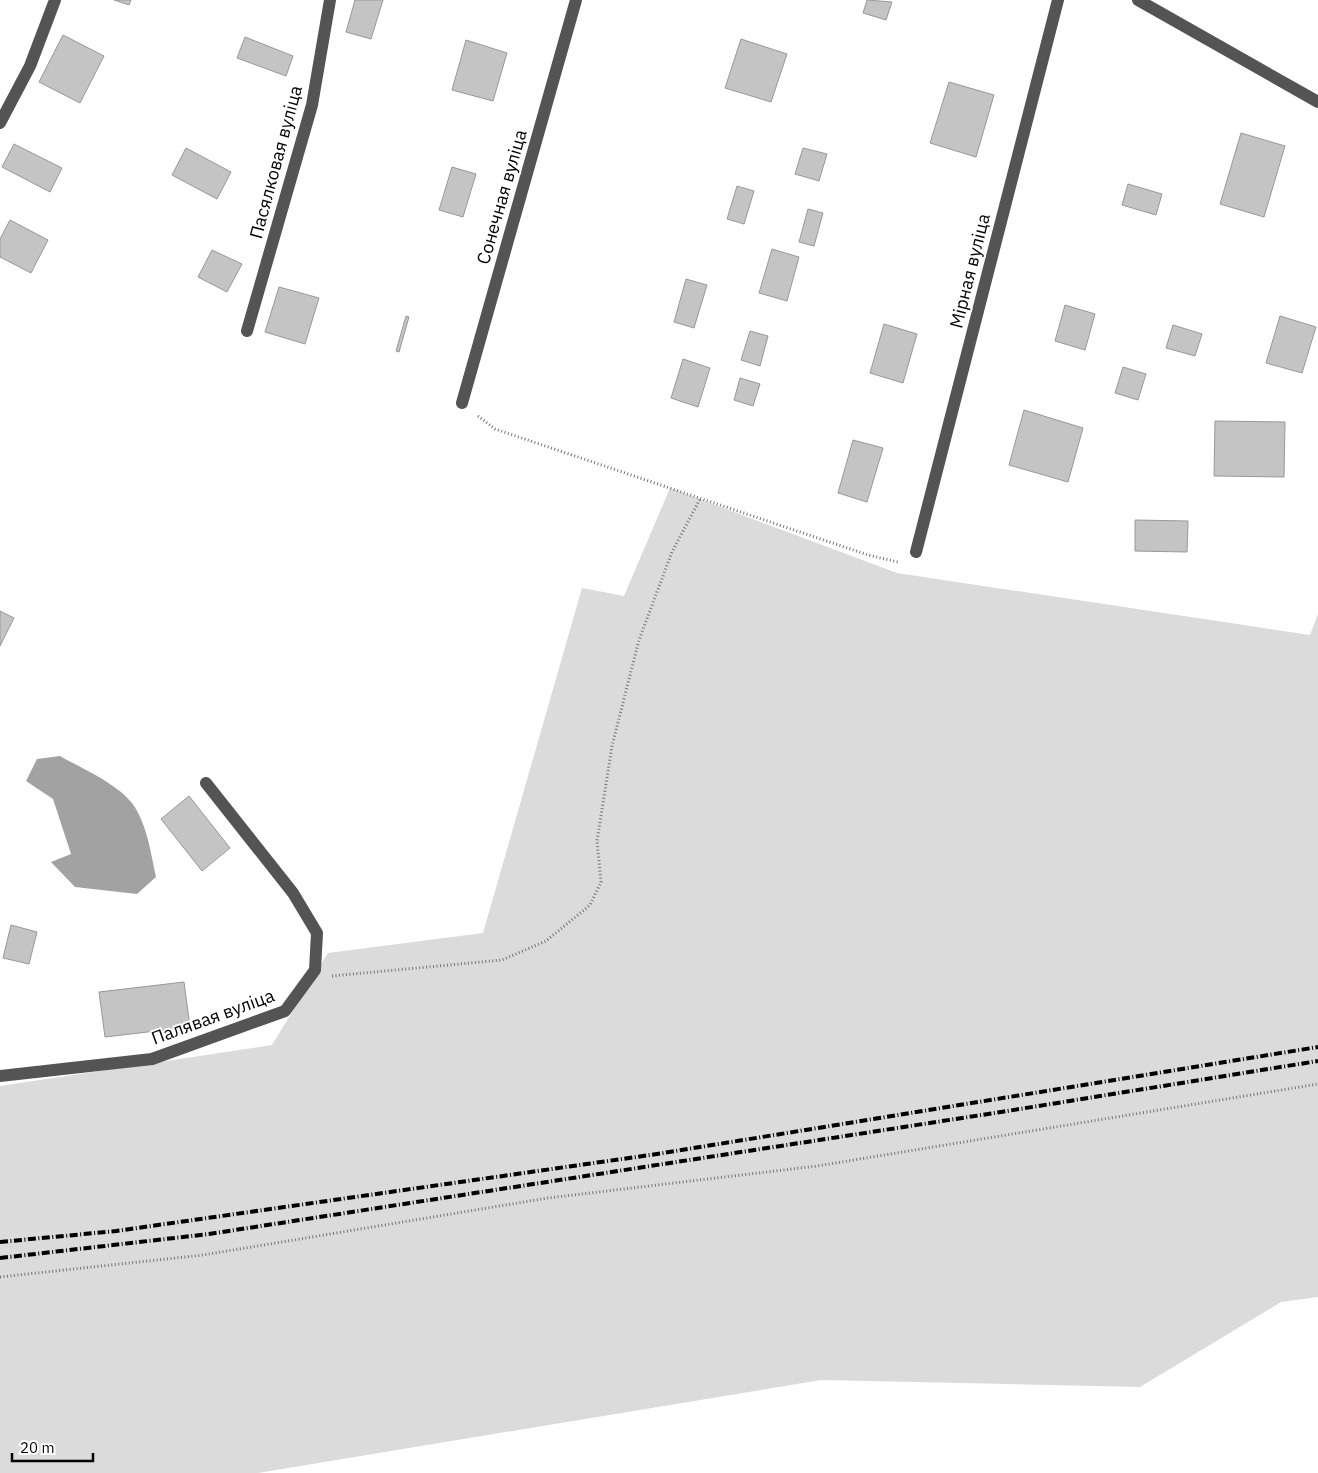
<svg xmlns="http://www.w3.org/2000/svg" width="1318" height="1473" font-family="'IBM Plex Sans',sans-serif">
<rect width="100%" height="100%" fill="#fff"/>
<path fill="#dbdbdb" d="M670,488l227,85 413,62 8,-21v683l-37,5 -141,85 -319,-7 -563,93h-258v-387l272,-41 56,-92 155,-20 99,-345 42,8z"/>
<path fill="#a2a2a2" d="M60,756c23,13 63,30 76,53 12,21 15,45 20,68l-19,17 -62,-7 -24,-25 20,-8 -18,-55 -27,-18 11,-22z"/>
<path fill="#c4c4c4" stroke="#989898" d="M114,0h17l-2,5z
M355,0h28l-12,39 -25,-7z
M867,0l25,2 -6,18 -23,-7z
M63,35l41,21 -24,47 -41,-21z
M245,37l48,19 -7,20 -49,-18z
M741,39l46,15 -16,48 -46,-14z
M466,40l41,13 -14,48 -41,-11z
M949,82l45,13 -18,62 -46,-14z
M1241,133l44,13 -21,71 -44,-13z
M14,144l48,24 -12,24 -48,-25z
M186,148l45,24 -14,27 -45,-24z
M803,148l24,6 -8,27 -24,-7z
M452,167l24,7 -13,43 -24,-7z
M1128,184l34,10 -6,21 -34,-10z
M737,186l17,5 -10,33 -17,-5z
M808,209l15,4 -9,33 -15,-4z
M10,220l38,20 -17,33 -31,-16v-18z
M772,249l27,8 -12,44 -28,-8z
M212,250l30,14 -15,28 -29,-15z
M686,279l21,6 -13,43 -20,-6z
M279,287l40,11 -14,46 -40,-12z
M1065,305l30,9 -10,36 -30,-9z
M406,316l3,1 -10,35 -3,-1z
M1280,316l36,11 -14,46 -36,-10z
M884,324l33,10 -14,49 -33,-10z
M1173,325l29,9 -7,22 -29,-8z
M750,331l18,5 -8,30 -19,-6z
M683,359l27,9 -12,39 -27,-9z
M1123,367l23,7 -8,26 -23,-7z
M740,378l20,6 -7,22 -19,-6z
M1024,410l59,18 -15,54 -59,-17z
M1215,421l70,1 -1,55 -70,-1z
M853,440l30,8 -16,54 -29,-9z
M1135,520l53,1 -1,31 -52,-1z
M0,611l14,7 -14,28z
M189,796l41,52 -28,23 -41,-52z
M11,925l26,7 -8,32 -26,-6z
M184,982l6,45 -85,10 -6,-45z"/>
<g fill="none" stroke-linecap="round" stroke-linejoin="round">
<path stroke="#767676" stroke-width="3" stroke-dasharray="1 2.5" stroke-linecap="butt" d="M478,416l17,13 373,126 30,7
M332,976l170,-16 44,-19 44,-36 11,-23 -4,-41 15,-95 27,-106 33,-88 28,-53
M0,1277l203,-22 345,-57 269,-32 501,-82"/>
<path stroke="#545454" stroke-width="12" d="M1138,0l180,102
M0,123l30,-57 25,-66
M247,331l65,-226 18,-105
M462,403l114,-403
M916,552l142,-552
M0,1076l152,-17 133,-48 30,-41 2,-37 -24,-40 -87,-110"/>
<path stroke="#000" stroke-width="4" stroke-dasharray="8 2.5 1 2.5" stroke-linecap="butt" d="M0,1242l116,-11 541,-77 661,-107
M0,1258l209,-24 792,-122 317,-51"/>
</g>
<g text-anchor="middle" stroke-width="4" stroke-linejoin="round" paint-order="stroke">
<g font-size="18" fill="#000" stroke="#fff">
<text transform="translate(276 162) rotate(-75)" y="6">Пасялковая вуліца</text>
<text transform="translate(502 197) rotate(-74)" y="6">Сонечная вуліца</text>
<text transform="translate(970 271) rotate(-76)" y="6">Мірная вуліца</text>
<text transform="translate(213 1017) rotate(-20)" y="6">Палявая вуліца</text>
</g>
</g>
<path d="M12 1453v8h81v-8" fill="none" stroke="#000000" stroke-width="2.5"/>
<text x="20" y="1453" font-size="15" fill="#000000" stroke="#ffffff" stroke-width="4" paint-order="stroke">20 m</text>
</svg>
